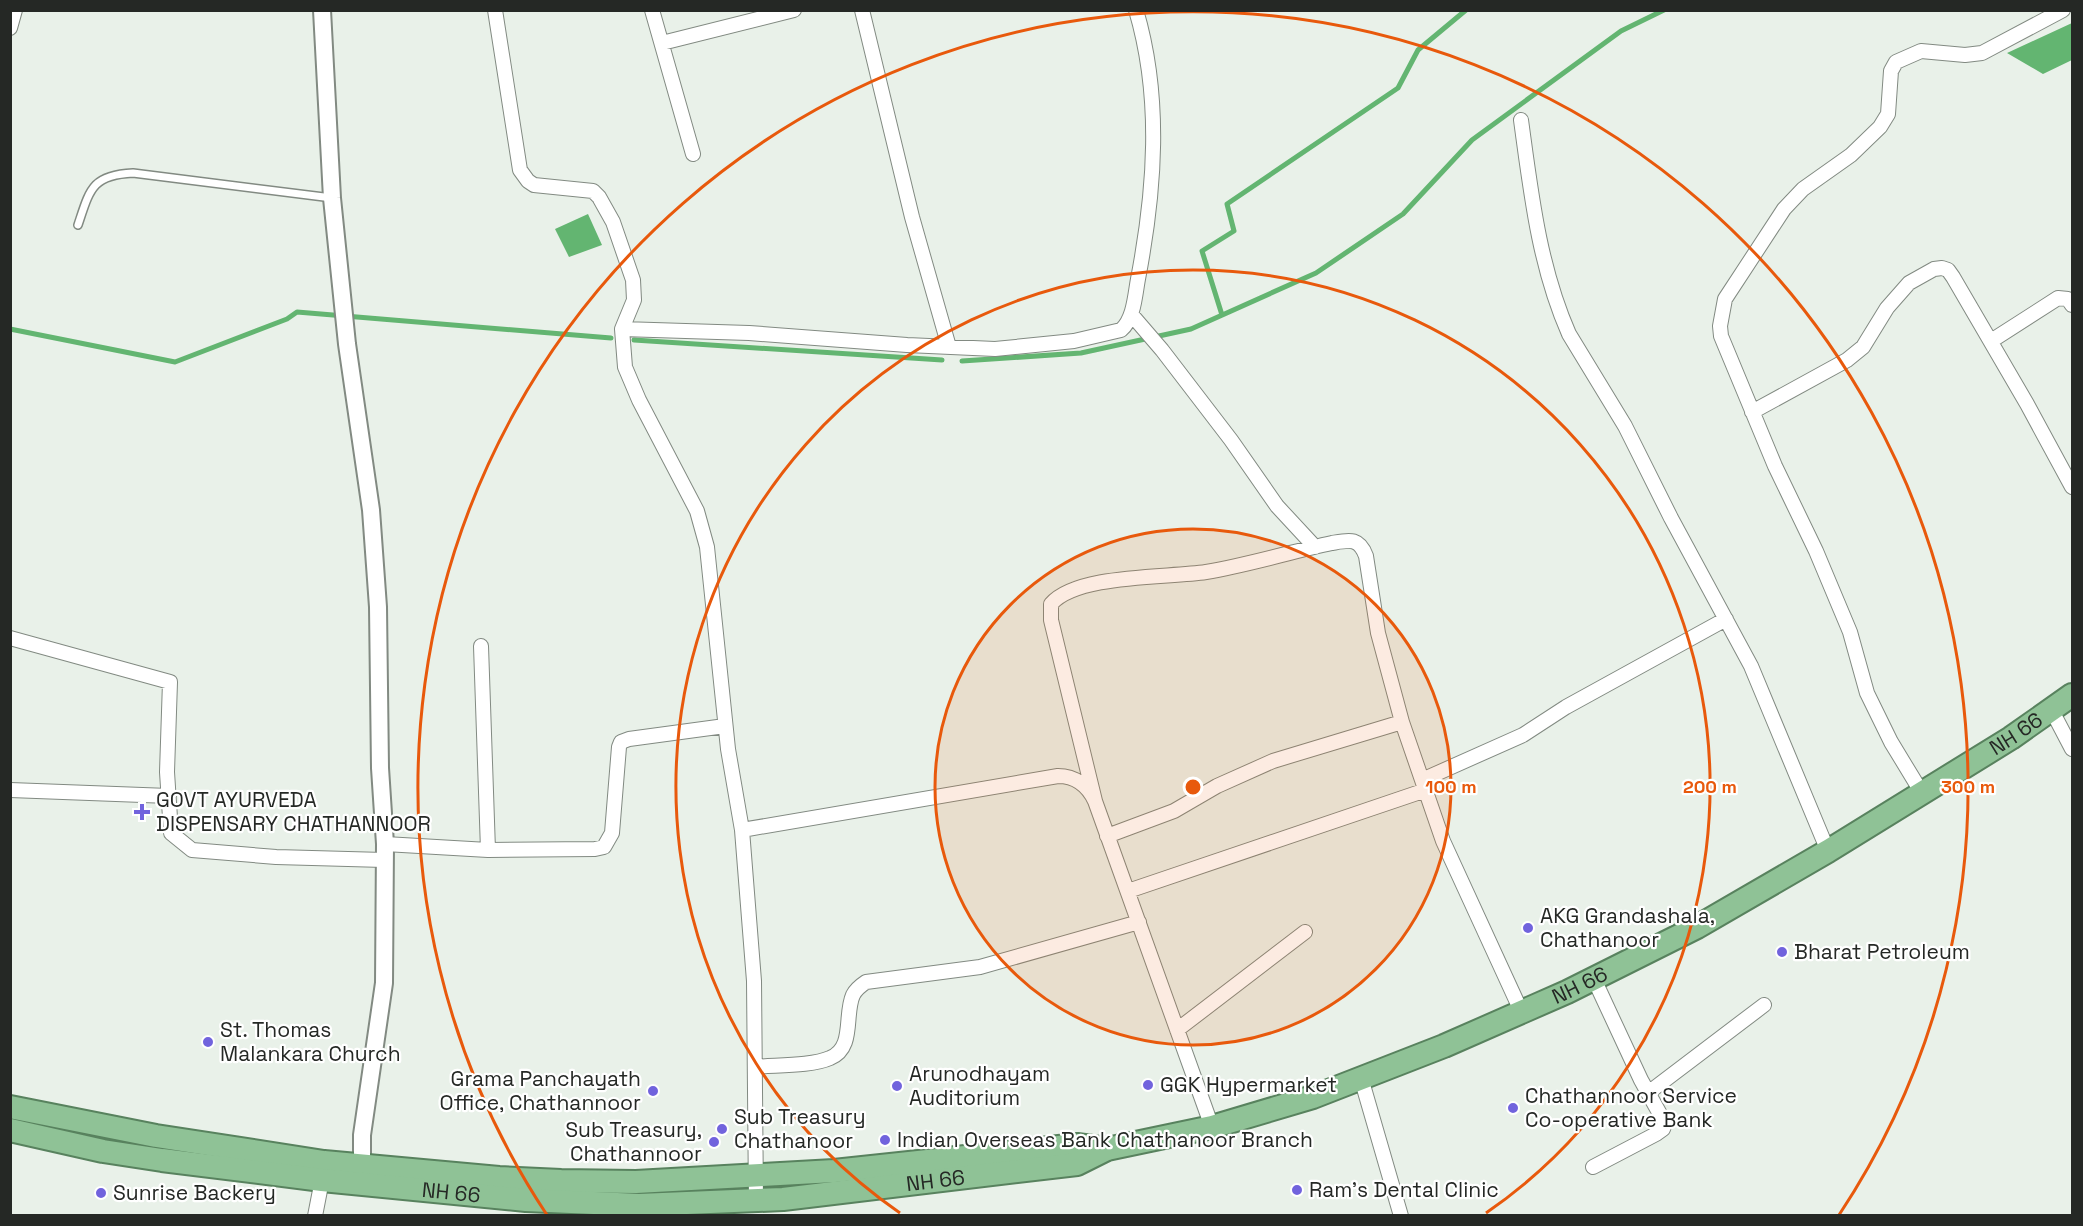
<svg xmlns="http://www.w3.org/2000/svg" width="2083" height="1226" font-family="'Space Grotesk',sans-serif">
<rect width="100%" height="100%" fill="#e9f1e9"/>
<path fill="#63b571" d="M2072,23v37l-29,14 -36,-21z
M588,214l14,31 -33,12 -14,-28z"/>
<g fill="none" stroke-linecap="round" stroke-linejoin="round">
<path stroke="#63b571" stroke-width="5" d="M1222,315l-20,-64 32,-20 -7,-27 171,-116 20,-38 48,-40
M10,329l165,33 112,-43 10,-7 314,26
M634,340l308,20
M962,361l119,-8 110,-24 125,-56 87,-59 69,-74 149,-109 43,-21"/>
<g stroke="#828a82" stroke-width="10">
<path id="service" d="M78,225c12,-36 14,-50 55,-52l199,25"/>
</g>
<g stroke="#828a82" stroke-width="16">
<path id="minor" d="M495,10l25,160 8,11 6,4 59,6 6,6 14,25 20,58 1,20 -12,29 3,38 14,33 58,111 10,36 21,202 14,81 12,151 2,219
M652,10l41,144
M862,10l50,207 37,130
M10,28l5,-18
M662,43l132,-33
M1521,120c10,73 18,146 48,214l56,92 46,92 80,148 77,185
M1131,314l31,36 69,90 46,66 38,41
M622,329l127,4 158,12 88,4 79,-8 47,-11c13,-11 14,-35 17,-51 17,-89 24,-181 -2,-269
M1991,341l67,-43 10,1 4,6
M1752,412l95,-52 16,-13 24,-39 22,-25 25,-14 8,-1 6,2 5,7 74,127 45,83
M10,638l160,44 -3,90 4,61 21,17 84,7 108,3
M481,646l7,204
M2051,709l21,40
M1422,780l101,-45 43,-28 160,-88
M10,790l159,6
M1922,793l-31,-51 -24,-49 -17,-61 -34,-81 -41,-85 -54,-130 -1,-10 5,-27 59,-90 19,-20 48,-34 29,-28 8,-13 3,-43 5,-9 25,-11 44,4 17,-2 81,-43
M1095,801l-44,-181v-16c26,-30 115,-26 155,-32 42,-7 84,-20 126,-29 17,-3 27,-6 34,13l12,77 24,89 41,119 79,172
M742,830l316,-54c17,0 30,10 37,25l117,326
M1107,836l67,-25 43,-25 56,-25 129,-39
M385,844l103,6 107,-1 9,-2 8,-14 7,-86 2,-5 8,-3 96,-13
M1128,891l298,-101
M1177,1030l128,-98
M755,1067c21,-2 57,-1 75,-9 25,-10 14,-43 23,-63 3,-6 7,-9 13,-13l114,-15 159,-45
M1361,1078l40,138
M1648,1093l116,-88
M1593,1167l63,-33 7,-5 2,-6 -24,-43 -47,-101
M315,1216l7,-36"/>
</g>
<g stroke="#828a82" stroke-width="20">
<path id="tertiary" d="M322,10l10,188 15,146 24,166 7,97 2,161 5,76 -1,139 -22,152v40"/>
</g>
<g stroke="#58825e" stroke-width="26">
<g id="trunk">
<path d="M10,1107l146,29 168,26 175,16 62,3 75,1 198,-11 243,-26 30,4"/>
<path id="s1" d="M10,1130l93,21 59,9 160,20 204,20 113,5 144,-6 294,-35 30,-15 105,-22 101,-30 131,-51 123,-54 130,-65 131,-76 183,-113 61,-43"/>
</g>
</g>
<use href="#service" stroke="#fff" stroke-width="7"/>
<use href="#minor" stroke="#fff" stroke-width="14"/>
<use href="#tertiary" stroke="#fff" stroke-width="16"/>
<use href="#trunk" stroke="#8fc296" stroke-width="22"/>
</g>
<circle cx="1193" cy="787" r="258" fill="#e8590c" fill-opacity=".12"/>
<g fill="none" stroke="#e8590c" stroke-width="3">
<circle cx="1193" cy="787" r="258"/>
<path d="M900 1213A517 517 0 1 1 1486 1213"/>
<path d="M547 1215A775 775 0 1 1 1839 1215"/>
</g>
<g fill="#7163dd" stroke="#fff" stroke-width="2">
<path d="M139 803h6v6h6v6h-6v6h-6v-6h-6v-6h6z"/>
<circle cx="1528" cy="928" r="6"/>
<circle cx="1782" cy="952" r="6"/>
<circle cx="208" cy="1042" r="6"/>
<circle cx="1148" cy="1085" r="6"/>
<circle cx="897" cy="1086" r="6"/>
<circle cx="653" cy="1091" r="6"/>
<circle cx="1513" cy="1108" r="6"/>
<circle cx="722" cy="1129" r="6"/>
<circle cx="885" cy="1140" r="6"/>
<circle cx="714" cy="1142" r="6"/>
<circle cx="1297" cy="1190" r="6"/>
<circle cx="101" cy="1193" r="6"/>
</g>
<g text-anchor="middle" stroke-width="4.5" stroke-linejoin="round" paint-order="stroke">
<g font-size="21" fill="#252825" stroke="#fff">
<text dy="7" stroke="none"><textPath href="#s1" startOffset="2114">NH 66</textPath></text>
<text dy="7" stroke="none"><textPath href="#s1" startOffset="1610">NH 66</textPath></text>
<text dy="7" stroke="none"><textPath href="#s1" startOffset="932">NH 66</textPath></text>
<text dy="7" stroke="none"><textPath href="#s1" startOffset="446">NH 66</textPath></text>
</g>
<g font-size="21" fill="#252825" stroke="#fff" text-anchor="start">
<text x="156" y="807">GOVT AYURVEDA<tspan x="156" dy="24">DISPENSARY CHATHANNOOR</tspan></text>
<text x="1540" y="923">AKG Grandashala,<tspan x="1540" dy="24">Chathanoor</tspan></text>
<text x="1794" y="959">Bharat Petroleum</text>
<text x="220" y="1037">St. Thomas<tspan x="220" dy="24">Malankara Church</tspan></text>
<text x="909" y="1081">Arunodhayam<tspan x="909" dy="24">Auditorium</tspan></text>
<text x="641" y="1086" text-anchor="end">Grama Panchayath<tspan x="641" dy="24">Office, Chathannoor</tspan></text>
<text x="1160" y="1092">GGK Hypermarket</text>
<text x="1525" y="1103">Chathannoor Service<tspan x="1525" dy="24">Co-operative Bank</tspan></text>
<text x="734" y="1124">Sub Treasury<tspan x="734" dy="24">Chathanoor</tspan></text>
<text x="702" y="1137" text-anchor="end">Sub Treasury,<tspan x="702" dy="24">Chathannoor</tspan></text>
<text x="897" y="1147">Indian Overseas Bank Chathanoor Branch</text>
<text x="1309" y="1197">Ram's Dental Clinic</text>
<text x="113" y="1200">Sunrise Backery</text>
</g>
</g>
<circle cx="1193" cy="787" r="9" fill="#e8590c" stroke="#fff" stroke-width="3"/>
<g font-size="18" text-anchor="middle" font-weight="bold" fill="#e8590c" stroke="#fff" stroke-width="4.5" stroke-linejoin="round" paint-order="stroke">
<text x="1451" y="793">100 m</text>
<text x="1710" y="793">200 m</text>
<text x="1968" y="793">300 m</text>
</g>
<rect width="2083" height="1226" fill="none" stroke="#252825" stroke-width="24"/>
</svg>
